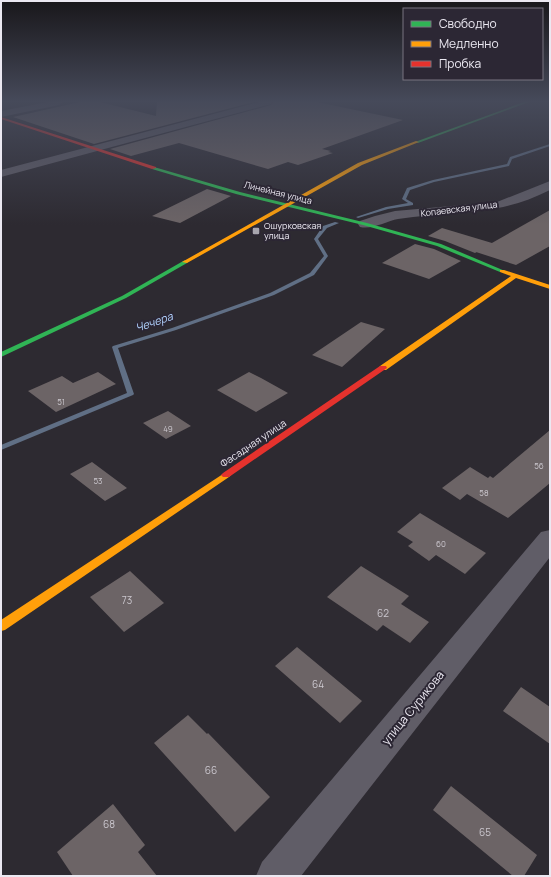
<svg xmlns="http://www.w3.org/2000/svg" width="551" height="877" font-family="Manrope,sans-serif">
<rect width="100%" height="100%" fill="#2d2a31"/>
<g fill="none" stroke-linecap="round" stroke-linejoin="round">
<path fill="#606f85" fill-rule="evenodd" d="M550,144v2l-38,13 -3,7 -75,16 -24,8 -4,9 7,4v2l-25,4 -30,9 -2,-1 30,-10 22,-4 -6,-4 5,-11 26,-8 74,-16 3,-7z
M335,222l4,1 -12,5 -9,11 10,17 -14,19 -40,20 -98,35 -58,18 16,46 -1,1 -132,55v-5l126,-52 -15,-46 1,-1 59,-18 98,-35 40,-20 14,-17 -10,-17 9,-13z"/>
</g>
<path fill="#6c6466" d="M80,102h20l56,14 1,-14h97l-160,42 -81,-27z
M273,102h44l86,18 -81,29 9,2 -3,1 5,1 -35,12 -10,-3 -20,7 -89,-26 -48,13 -21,-7 161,-44z
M207,189l24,7 -51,27 -28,-7z
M550,210v36l-34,19 -40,-13z
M442,228l50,15 -17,10 -30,-12 -17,-5z
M415,244l19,5 27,12 -32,18 -47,-16z
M361,322l24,7 -43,38 -30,-12z
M98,372l18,12 -60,28 -28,-21 34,-15 11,7z
M249,372l12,6 27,15 -32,19 -39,-22z
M168,411l23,15 -25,13 -23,-16z
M550,430v53l-42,35 -41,-24 -7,6 -18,-12 28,-21 18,11 2,-2 3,2z
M92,462l35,26 -22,13 -35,-27z
M420,513l66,40 -21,21 -29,-19 -7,6 -21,-15 5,-4 -16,-10z
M361,566l48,30 -8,8 28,18 -19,21 -27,-18 -6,6 -50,-34z
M130,571l34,32 -40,29 -34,-35z
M297,647l65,54 -22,22 -65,-57z
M521,687l29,20v37l-47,-33z
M188,715l19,19 1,-1 62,64 -35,35 -81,-89z
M451,786l86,69 -13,21h-11l-80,-66z
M113,804l32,41 -7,7 19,24h-84l-16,-24z"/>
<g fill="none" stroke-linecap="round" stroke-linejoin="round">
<path fill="#605d67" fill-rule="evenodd" d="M48,102h15l-4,3 -58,12v-6z
M259,102h13l-1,2 -270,73v-7z
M550,181v9c-53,27 -96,21 -152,29 -11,2 -26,11 -38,8l-2,-3 2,-3 15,-5 20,-5 102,-9z
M550,530v27l-249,319h-45l6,-14 279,-330z"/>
<path fill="#30b455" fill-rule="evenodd" d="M524,102h5l-111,41 -3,-1z
M154,167l86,25 127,31 74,21 64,27 -5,1 -63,-26 -74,-21 -127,-31 -84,-25z
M185,260l3,2 -1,1 -61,35 -125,59v-5l121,-56z"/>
<path fill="#ff9f0a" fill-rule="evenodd" d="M416,141l3,1 -57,23 -175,98 -5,-1 176,-99z
M500,270h4l46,15v4l-34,-11 -130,92h-6l-1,-2 1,-2 131,-90 -11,-4z
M226,472l5,3 -2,2 -224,153 -4,1v-11z"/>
<path fill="#e5322d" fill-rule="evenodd" d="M1,117l155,50v1l-4,1 -151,-50z
M380,366h6l1,2 -158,109h-6l-2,-2 2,-2z"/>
</g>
<linearGradient id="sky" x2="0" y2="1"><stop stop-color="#19171b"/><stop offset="0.45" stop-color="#464a5a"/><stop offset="1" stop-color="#464a5a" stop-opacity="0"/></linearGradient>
<rect width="551" height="225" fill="url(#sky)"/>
<rect fill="#a8a6ae" stroke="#2c2734" stroke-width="1.5" x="252" y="227" width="8" height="8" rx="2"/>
<g text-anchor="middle" stroke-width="4" stroke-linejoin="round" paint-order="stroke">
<g font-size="8" fill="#cbc7ce">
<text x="61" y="405">51</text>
<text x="168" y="432">49</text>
<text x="539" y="469">56</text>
<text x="98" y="484">53</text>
<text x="484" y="496">58</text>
<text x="441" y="547">60</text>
</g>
<g font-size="9" fill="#ebe8f1" stroke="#2c2734">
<text transform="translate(278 193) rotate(14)" y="3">Линейная улица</text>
<text transform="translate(459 209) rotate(-7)" y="3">Копаевская улица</text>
</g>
<g font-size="9" fill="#ebe8f1" stroke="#2c2734" text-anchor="start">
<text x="264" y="229">Ошурковская<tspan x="264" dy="10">улица</tspan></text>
</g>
<g font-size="10" fill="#ebe8f1" stroke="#2c2734">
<text transform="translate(253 443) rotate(-34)" y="4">Фасадная улица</text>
</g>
<g font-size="10" fill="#cbc7ce">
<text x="127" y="604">73</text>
<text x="383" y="617">62</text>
<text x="318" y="688">64</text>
<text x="211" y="774">66</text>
<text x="109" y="828">68</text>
<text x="485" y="836">65</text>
</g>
<g font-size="11" font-style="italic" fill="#b2d3ff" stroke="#2c2734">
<text transform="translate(154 322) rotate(-19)" y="4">Чечера</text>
</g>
<g font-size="12" fill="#ebe8f1" stroke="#2c2734">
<text transform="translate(413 708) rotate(-51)" y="4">улица Сурикова</text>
</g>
</g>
<rect width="551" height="877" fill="none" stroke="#ebe8f1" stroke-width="4"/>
<rect x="403" y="8" width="140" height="72" fill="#2c2734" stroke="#787480"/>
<rect x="411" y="21" width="20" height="6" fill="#30b455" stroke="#787480"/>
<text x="439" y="28" font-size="12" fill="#ebe8f1">Свободно</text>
<rect x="411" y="41" width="20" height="6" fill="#ff9f0a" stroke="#787480"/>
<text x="439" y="48" font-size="12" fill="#ebe8f1">Медленно</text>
<rect x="411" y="61" width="20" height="6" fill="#e5322d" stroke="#787480"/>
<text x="439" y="68" font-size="12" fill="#ebe8f1">Пробка</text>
</svg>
